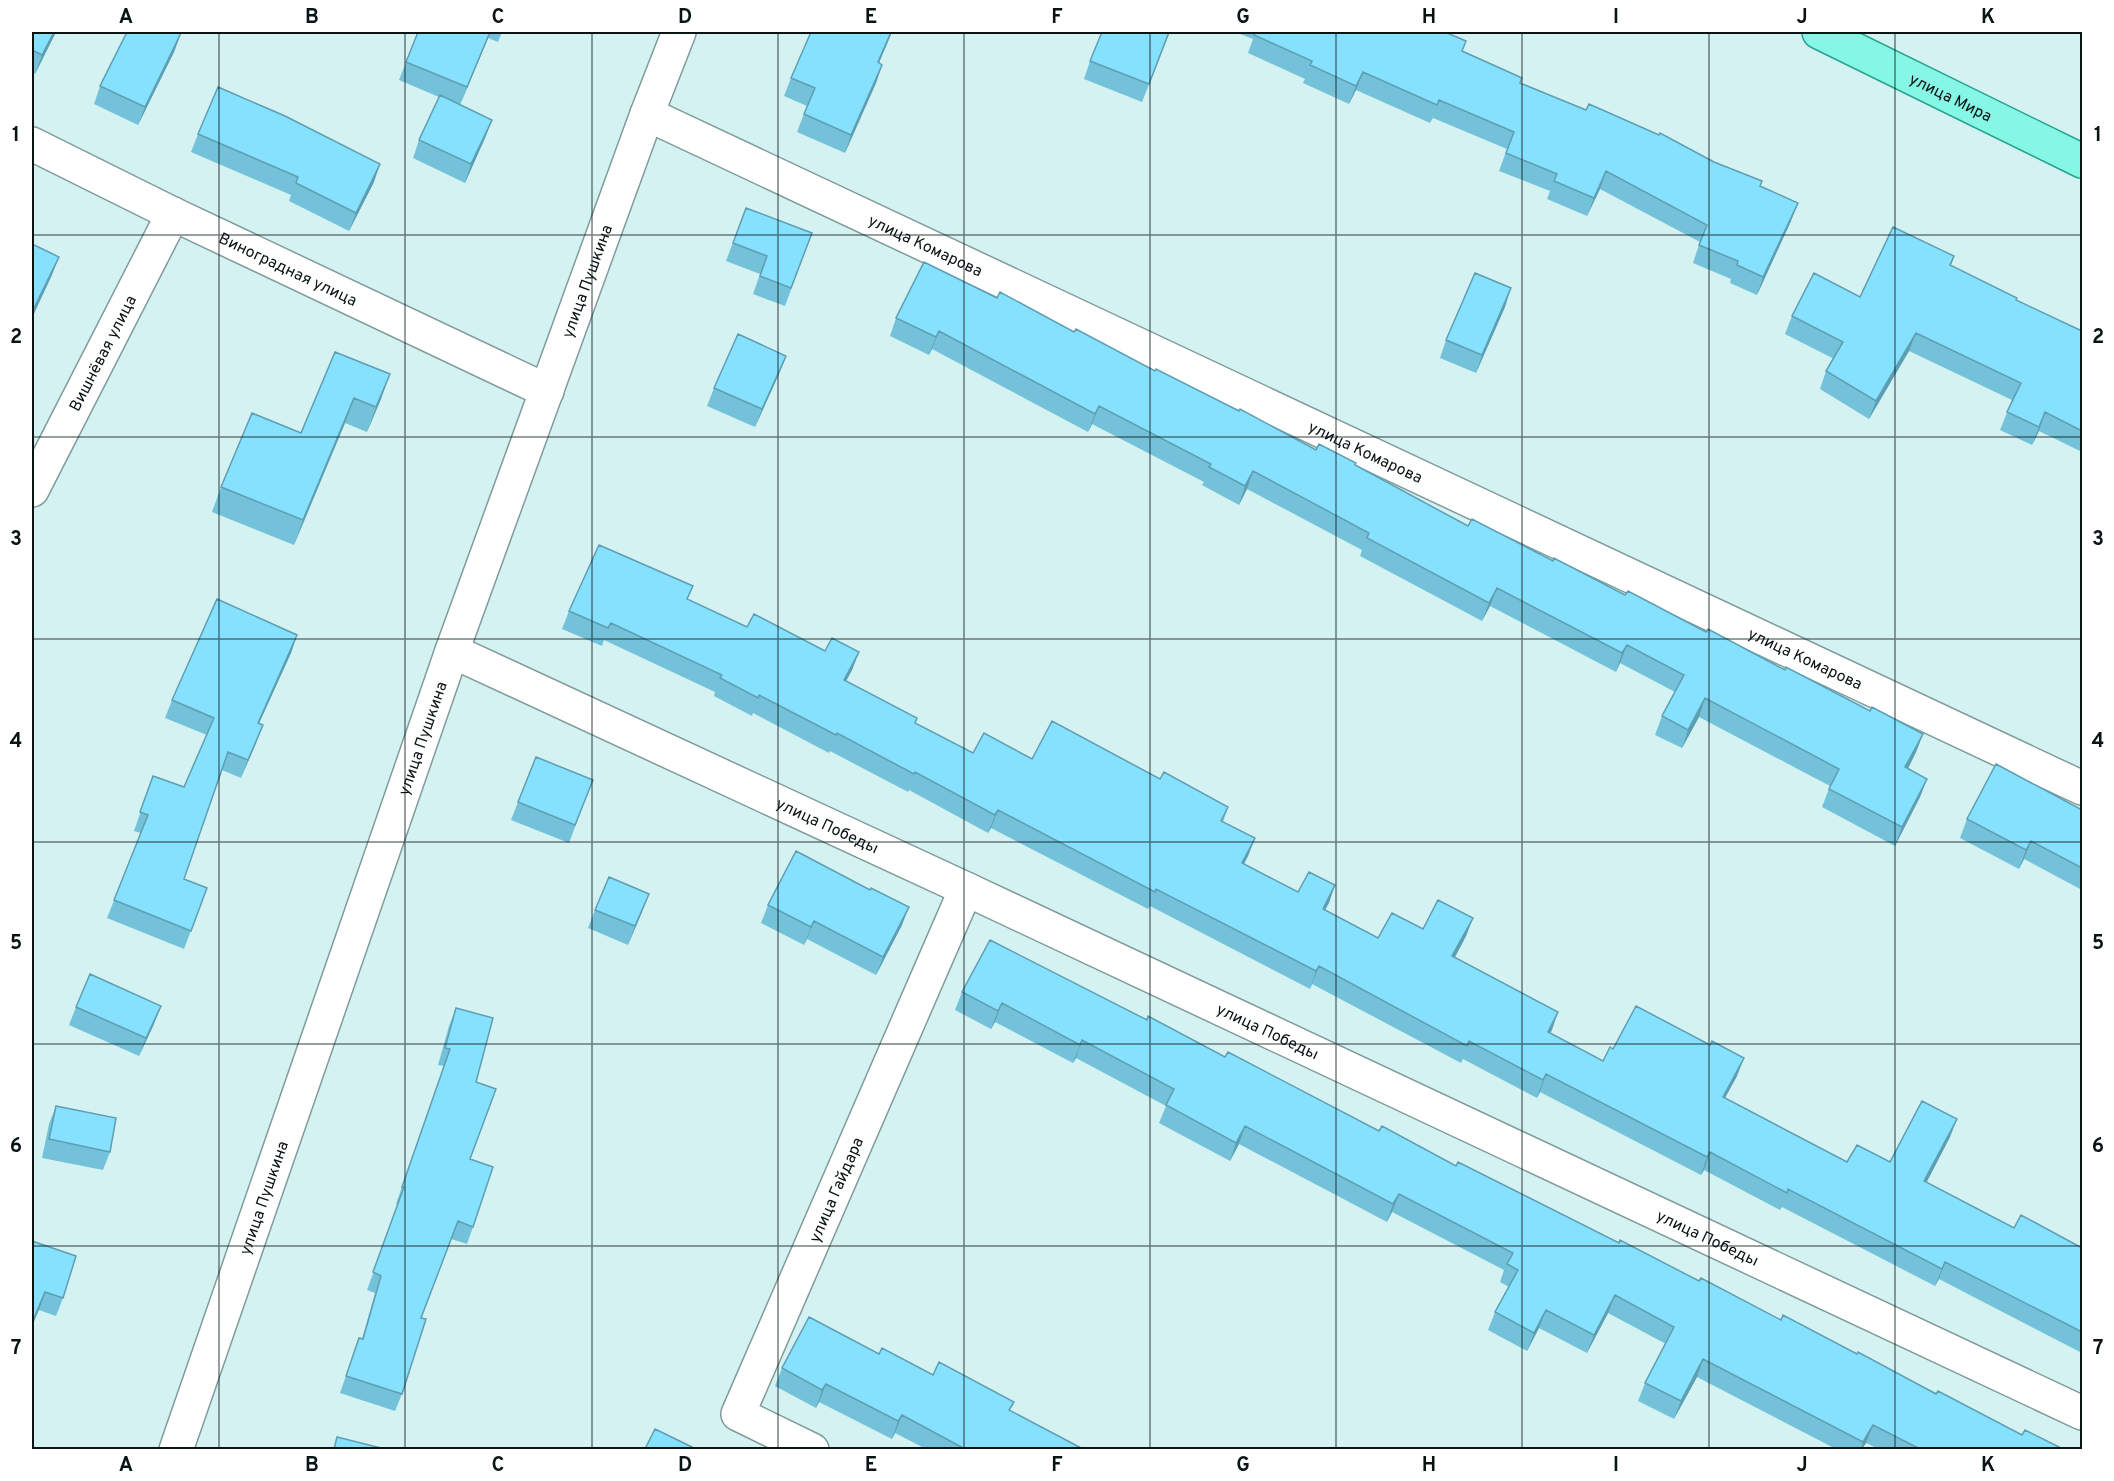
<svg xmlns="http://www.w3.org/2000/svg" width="2114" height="1481" font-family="Overpass,sans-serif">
<rect width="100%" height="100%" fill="#d5f2f3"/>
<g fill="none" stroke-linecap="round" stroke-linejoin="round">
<g stroke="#809b9c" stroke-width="36">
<g id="minor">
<path id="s1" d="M647,114l1435,674"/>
<path id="s2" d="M32,144l141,70 374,177"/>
<path id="s3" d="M32,490l141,-276"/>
<path id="s4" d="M452,651l514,238 1116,524"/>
<path id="s5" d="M812,1450l-74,-36 228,-525"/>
</g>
</g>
<g stroke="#809b9c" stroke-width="36">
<g id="tertiary">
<path id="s6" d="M176,1450l276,-799 195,-537 32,-82"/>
</g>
</g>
<g stroke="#26a390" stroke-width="36">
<g id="primary">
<path id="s7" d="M1819,32l263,129"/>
</g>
</g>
<use href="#minor" stroke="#fff" stroke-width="33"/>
<use href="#tertiary" stroke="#fff" stroke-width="33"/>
<use href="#primary" stroke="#86f6e5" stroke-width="33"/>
</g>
<path fill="#73c2da" d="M32,32h24l-21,42 -3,-2z
M418,32h84l-4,10 -10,-4 -28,67 32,15 -7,18 -20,45 -52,-25 6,-18 20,-43 -40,-17z
M811,32h81l-13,31 3,2 -6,18 -31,70 -48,-21 10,-26 -23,-10 7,-18z
M1170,32l-28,70 -58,-23 6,-18z
M1235,32h210l21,9 -4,11 59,31 239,103 31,35 -34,74 -27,-12 1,-4 -38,-16 7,-21 -100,-53 -13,27 -40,-17 3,-8 -51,-20 8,-22 -74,-31 -3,5 -74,-33 -7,14 -46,-21 2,-4 -57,-26 5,-14z
M181,33l-7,19 -36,73 -44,-21 6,-18z
M198,134l176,48 -25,49 -60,-30 2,-6 -100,-43z
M746,208l66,25 -27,73 -32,-12 7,-20 -34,-13z
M1954,256l-3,10 65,34 66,31v121l-43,-21 -7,14 -32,-15 12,-30 -103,-49 -40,68 -49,-30 6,-18 8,-12 -49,-25 7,-18 68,-19z
M997,298l77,34 242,118 39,15 113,61 85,35 153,71 164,79 53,23 -7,18 -8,17 19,10 -7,18 -25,49 -73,-39 8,-21 -131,-69 -17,31 -27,-13 7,-19 13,-24 -55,-29 -4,9 -126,-66 -8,15 -122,-65 2,-6 -115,-61 -8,16 -37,-20 2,-3 -112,-58 -4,8 -156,-83 -3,6 -39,-19 6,-18z
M1505,307l-29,66 -36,-15 6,-18z
M335,352l46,47 -14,33 -22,-9 -51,122 -82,-33 9,-25 80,-54z
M779,374l-24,53 -48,-21 7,-18z
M688,600l59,27 78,24 34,1 -7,18 -6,11 69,42 58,30 59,6 128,20 68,28 -5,15 32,16 -7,18 -4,8 54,28 37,-7 -10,25 53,28 95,-20 -7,18 -11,21 103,55 -8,21 53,28 10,-12 124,27 -12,22 122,64h43l60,-25 -24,45 88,46 68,20v105l-143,-74 -4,7 -153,-79 -2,3 -76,-40 -3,5 -161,-83 -3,6 -74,-39 -2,4 -149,-79 -2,5 -160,-83 -2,3 -157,-81 -3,5 -79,-43 -1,2 -78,-41 -1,2 -76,-40 -1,3 -38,-20 1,-4 -111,-52 -2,6 -40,-17 7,-18z
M297,635l-6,18 -32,70 -3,20 -15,35 -19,-8 -38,109 23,9 -23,61 -77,-31 34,-85 -7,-2 19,-55 31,11 23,-52 -42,-17 7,-18z
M586,798l-17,45 -58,-23 7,-18z
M2082,810v80l-58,-31 -5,10 -59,-31 7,-19z
M768,905l134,20 -26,50 -69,-36 -3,6 -43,-22z
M595,910l47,2 -14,33 -40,-17z
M962,992l185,28 232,111 77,35 325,154 76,34 165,81 41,14h-184l-13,-6 -4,6h-26l-139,-72 -23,42 -36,-18 7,-18 21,-39 -58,-31 -21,40 -48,-25 -12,23 -39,-21 7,-18 14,-25 -9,-5 4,-12 -112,-58 -5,10 -148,-78 -9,17 -71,-38 7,-17 -90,-48 -3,5 -78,-41 -4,7 -36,-19z
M76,1007l78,17 -15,32 -70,-31z
M456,1008l20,74 -6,77 3,68 -6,17 -16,-5 -30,79 -19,76 -7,17 -55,-18 19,-55 3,1 13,-46 -8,-3 31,-85 -2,-1 48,-138 -6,-1 11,-39z
M56,1106l54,46 -7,18 -61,-12 7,-34z
M32,1241l31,57 -7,18 -17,-6z
M879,1354l54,21 77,36 73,38h-157l-31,-16 -3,6 -73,-37 -3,6 -41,-22 7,-18z"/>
<path fill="#5e9eb2" d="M54,32h2l-21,42 7,-19z
M490,32l-2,6 -28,67 7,-18z
M891,32h1l-21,49 7,-19z
M181,33l-7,19 -36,73 7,-18z
M882,65l-6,18 -31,70 6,-18z
M1363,72l-7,18 -7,14 7,-18z
M492,120l-7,18 -20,45 6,-19z
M380,164l-6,18 -25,49 7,-18z
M1606,171l-6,18 -13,27 7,-18z
M1798,203l-7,18 -34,74 6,-18z
M59,257l-7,18 -20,43v-6z
M1511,288l-6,19 -29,66 6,-18z
M939,331l-7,18 -3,6 7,-18z
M1916,333l-7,18 -40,68 7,-18z
M786,356l-7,18 -24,53 7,-18z
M390,374l-9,25 -14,33 9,-25z
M354,398l-9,25 -51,122 9,-25z
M1099,406l-7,18 -4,8 7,-18z
M2045,412l-6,19 -7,14 7,-18z
M1253,471l-6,18 -8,16 6,-19z
M1497,588l-7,18 -8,15 7,-18z
M297,635l-6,18 -40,88 7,-18z
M1627,645l-7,18 -4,9 6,-19z
M859,652l-7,18 -15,28 7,-18z
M1705,698l-6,19 -17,31 6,-18z
M263,725l-7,18 -15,35 7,-18z
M1923,734l-7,18 -17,34 6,-19z
M1927,779l-7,18 -25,49 7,-19z
M998,810l-7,18 -3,5 7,-18z
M1255,838l-7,18 -13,24 7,-17z
M2031,841l-7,18 -5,10 7,-19z
M1335,885l-6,18 -13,23 7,-17z
M649,894l-7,18 -14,33 7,-19z
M909,907l-7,18 -26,50 7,-18z
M1473,918l-7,18 -20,38 6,-18z
M814,921l-7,18 -3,6 7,-18z
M1319,966l-7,18 -2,5 6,-18z
M1002,1003l-7,19 -4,7 7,-18z
M161,1006l-7,18 -15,32 7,-18z
M1558,1012l-6,18 -11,20 7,-18z
M1082,1040l-6,18 -3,5 7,-18z
M1744,1058l-7,18 -21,38 7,-17z
M1546,1074l-6,18 -3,6 6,-18z
M1957,1119l-7,18 -32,62 6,-18z
M1245,1126l-6,18 -9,17 6,-18z
M1710,1152l-6,18 -3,5 6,-18z
M1399,1194l-7,18 -5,10 6,-18z
M1945,1262l-6,17 -4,7 7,-17z
M45,1292l-6,18 -7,16v-3z
M1615,1295l-7,18 -21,40 7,-18z
M1546,1310l-7,18 -12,23 7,-18z
M1703,1359l-6,18 -23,42 7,-18z
M826,1384l-7,18 -3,6 6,-18z
M902,1415l-7,18 -3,6 6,-18z
M1873,1425l-7,18 -4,6h-1l2,-7z"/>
<path fill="#86e1fe" stroke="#5e9eb2" stroke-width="1.5" d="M32,32h22l-12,23 -10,-5z
M127,32h50l4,1 -36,74 -45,-21z
M418,32h72l-23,55 -61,-25z
M811,32h80l-13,30 4,3 -31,70 -47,-21 11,-26 -24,-10z
M1102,32h67l-20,52 -59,-23z
M1256,32h189l21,9 -4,10 60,27 -2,5 66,27 3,-6 70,31 1,-2 54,29 48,19 -2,5 38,17 -35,74 -26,-12 1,-4 -39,-16 8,-20 -101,-54 -12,27 -40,-17 3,-7 -51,-21 8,-21 -75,-32 -2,5 -74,-33 -7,14 -46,-21 2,-4 -58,-26z
M218,87l67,29 95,48 -24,49 -60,-30 2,-6 -100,-43z
M440,95l52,25 -21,44 -52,-24z
M746,208l66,25 -21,55 -31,-12 7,-20 -34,-13z
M1893,227l61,29 -4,9 67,33 -1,2 66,31v100l-37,-19 -6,15 -32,-15 14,-29 -105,-50 -40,68 -50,-30 17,-29 -51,-26 22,-43 46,24z
M32,244l27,13 -27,55z
M924,262l73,36 3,-6 74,40 2,-3 79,42 1,-2 83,42 1,-2 76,41 3,-6 37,19 -1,2 113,61 4,-7 81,42 1,-3 71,37 3,-4 78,41 2,-3 77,41 1,-3 84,44 2,-4 51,27 -18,33 22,12 -25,48 -73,-38 10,-20 -134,-71 -17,32 -26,-14 22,-41 -57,-30 -5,8 -125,-65 -8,15 -122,-65 2,-5 -116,-62 -8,15 -36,-19 2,-3 -112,-58 -4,8 -156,-83 -3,6 -40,-19z
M1475,273l36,15 -29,67 -36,-15z
M738,334l48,22 -24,53 -48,-21z
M335,352l55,22 -14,33 -22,-9 -51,122 -82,-33 31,-74 49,20z
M599,545l94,41 -6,13 60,28 7,-13 71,37 7,-13 27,14 -15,28 73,38 -2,5 58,30 11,-20 48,26 20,-38 108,58 4,-7 64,35 -7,14 34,17 -13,25 56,29 11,-20 26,13 -12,24 55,29 14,-25 31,16 15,-29 35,18 -21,38 106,56 -10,20 55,29 7,-14 3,2 23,-43 74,39 2,-4 32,17 -21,39 124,65 10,-17 33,17 32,-61 35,18 -33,62 90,47 7,-13 61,33v84l-137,-70 -3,7 -154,-80 -1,4 -77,-41 -3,5 -161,-83 -3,6 -74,-39 -2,5 -148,-80 -3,5 -160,-82 -1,3 -157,-82 -3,5 -80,-43 -1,2 -77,-41 -1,2 -77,-40 -1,3 -38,-20 2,-3 -111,-52 -3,5 -39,-17z
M217,599l80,36 -39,88 5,2 -15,35 -20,-8 -44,127 23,9 -16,43 -77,-31 34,-85 -8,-3 13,-36 31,11 30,-69 -42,-18z
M536,757l57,23 -18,45 -57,-23z
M1996,764l86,46v58l-51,-27 -5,9 -59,-31z
M796,851l74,39 1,-2 38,19 -26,50 -69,-36 -3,6 -43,-22z
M609,877l40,17 -14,32 -40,-16z
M990,940l157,80 1,-4 77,41 3,-5 151,79 3,-5 74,40 2,-4 161,81 1,-3 79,41 2,-3 80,42 2,-5 74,39 1,-2 78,42 2,-3 84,44 3,-5 38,19h-143l-47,-24 -10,17 -160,-83 -22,42 -36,-18 29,-56 -59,-32 -21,40 -48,-25 -12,23 -39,-21 23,-42 -11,-6 6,-11 -114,-59 -6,10 -148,-78 -9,17 -70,-38 8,-16 -92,-49 -2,5 -78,-42 -4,8 -36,-19z
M90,974l71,32 -15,32 -70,-31z
M456,1008l37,10 -17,64 20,7 -26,70 23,8 -20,60 -15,-6 -37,97 5,1 -24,75 -56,-18 13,-38 4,1 18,-63 -8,-4 31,-85h-2l48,-138 -5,-1z
M56,1106l60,12 -6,34 -61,-13z
M32,1241l44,15 -13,42 -18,-6 -13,31z
M809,1317l70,37 3,-6 51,27 6,-13 75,40 -5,8 74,39h-118l-63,-34 -4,6 -72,-37 -4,6 -40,-22z
M655,1429l41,20h-51z
M337,1437l48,12h-51z"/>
<path fill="none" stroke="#0a1415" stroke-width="1.5" stroke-opacity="0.55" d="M219,32v1418M405,32v1418M592,32v1418M778,32v1418M964,32v1418M1150,32v1418M1336,32v1418M1522,32v1418M1709,32v1418M1895,32v1418M32,235h2050M32,437h2050M32,639h2050M32,842h2050M32,1044h2050M32,1246h2050"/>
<g text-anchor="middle" stroke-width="6" stroke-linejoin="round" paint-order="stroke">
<g font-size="16" fill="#0a1415" stroke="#fff">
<text dy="6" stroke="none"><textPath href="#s7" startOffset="147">улица Мира</textPath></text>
<text dy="6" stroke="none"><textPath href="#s1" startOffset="308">улица Комарова</textPath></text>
<text dy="6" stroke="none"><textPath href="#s2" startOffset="285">Виноградная улица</textPath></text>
<text dy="6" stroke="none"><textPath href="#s6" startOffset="1239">улица Пушкина</textPath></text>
<text dy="6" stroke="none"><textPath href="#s3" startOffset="154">Вишнёвая улица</textPath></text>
<text dy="6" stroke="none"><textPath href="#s1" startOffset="794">улица Комарова</textPath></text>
<text dy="6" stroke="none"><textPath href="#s1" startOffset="1280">улица Комарова</textPath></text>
<text dy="6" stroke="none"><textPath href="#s6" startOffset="753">улица Пушкина</textPath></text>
<text dy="6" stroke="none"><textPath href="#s4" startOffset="414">улица Победы</textPath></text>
<text dy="6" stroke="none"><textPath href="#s4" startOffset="900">улица Победы</textPath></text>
<text dy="6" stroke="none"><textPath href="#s5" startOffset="327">улица Гайдара</textPath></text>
<text dy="6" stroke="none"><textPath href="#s6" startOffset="267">улица Пушкина</textPath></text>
<text dy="6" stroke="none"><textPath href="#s4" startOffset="1386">улица Победы</textPath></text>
</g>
</g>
<rect width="2114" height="1481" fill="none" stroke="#ffffff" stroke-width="66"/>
<rect x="33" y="33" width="2048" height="1415" fill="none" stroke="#0a1415" stroke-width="2"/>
<g font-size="20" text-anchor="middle" font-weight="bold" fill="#0a1415">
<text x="126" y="23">A</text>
<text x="312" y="23">B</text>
<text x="498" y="23">C</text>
<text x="685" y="23">D</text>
<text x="871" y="23">E</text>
<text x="1057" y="23">F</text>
<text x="1243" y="23">G</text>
<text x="1429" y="23">H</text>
<text x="1616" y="23">I</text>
<text x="1802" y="23">J</text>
<text x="1988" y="23">K</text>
<text x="16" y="141">1</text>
<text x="2098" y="141">1</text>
<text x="16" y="343">2</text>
<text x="2098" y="343">2</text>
<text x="16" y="545">3</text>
<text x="2098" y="545">3</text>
<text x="16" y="747">4</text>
<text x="2098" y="747">4</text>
<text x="16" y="949">5</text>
<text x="2098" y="949">5</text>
<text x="16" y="1152">6</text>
<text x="2098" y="1152">6</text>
<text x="16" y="1354">7</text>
<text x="2098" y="1354">7</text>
<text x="126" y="1471">A</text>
<text x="312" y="1471">B</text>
<text x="498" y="1471">C</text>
<text x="685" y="1471">D</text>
<text x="871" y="1471">E</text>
<text x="1057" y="1471">F</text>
<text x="1243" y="1471">G</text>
<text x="1429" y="1471">H</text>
<text x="1616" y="1471">I</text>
<text x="1802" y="1471">J</text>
<text x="1988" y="1471">K</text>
</g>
</svg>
